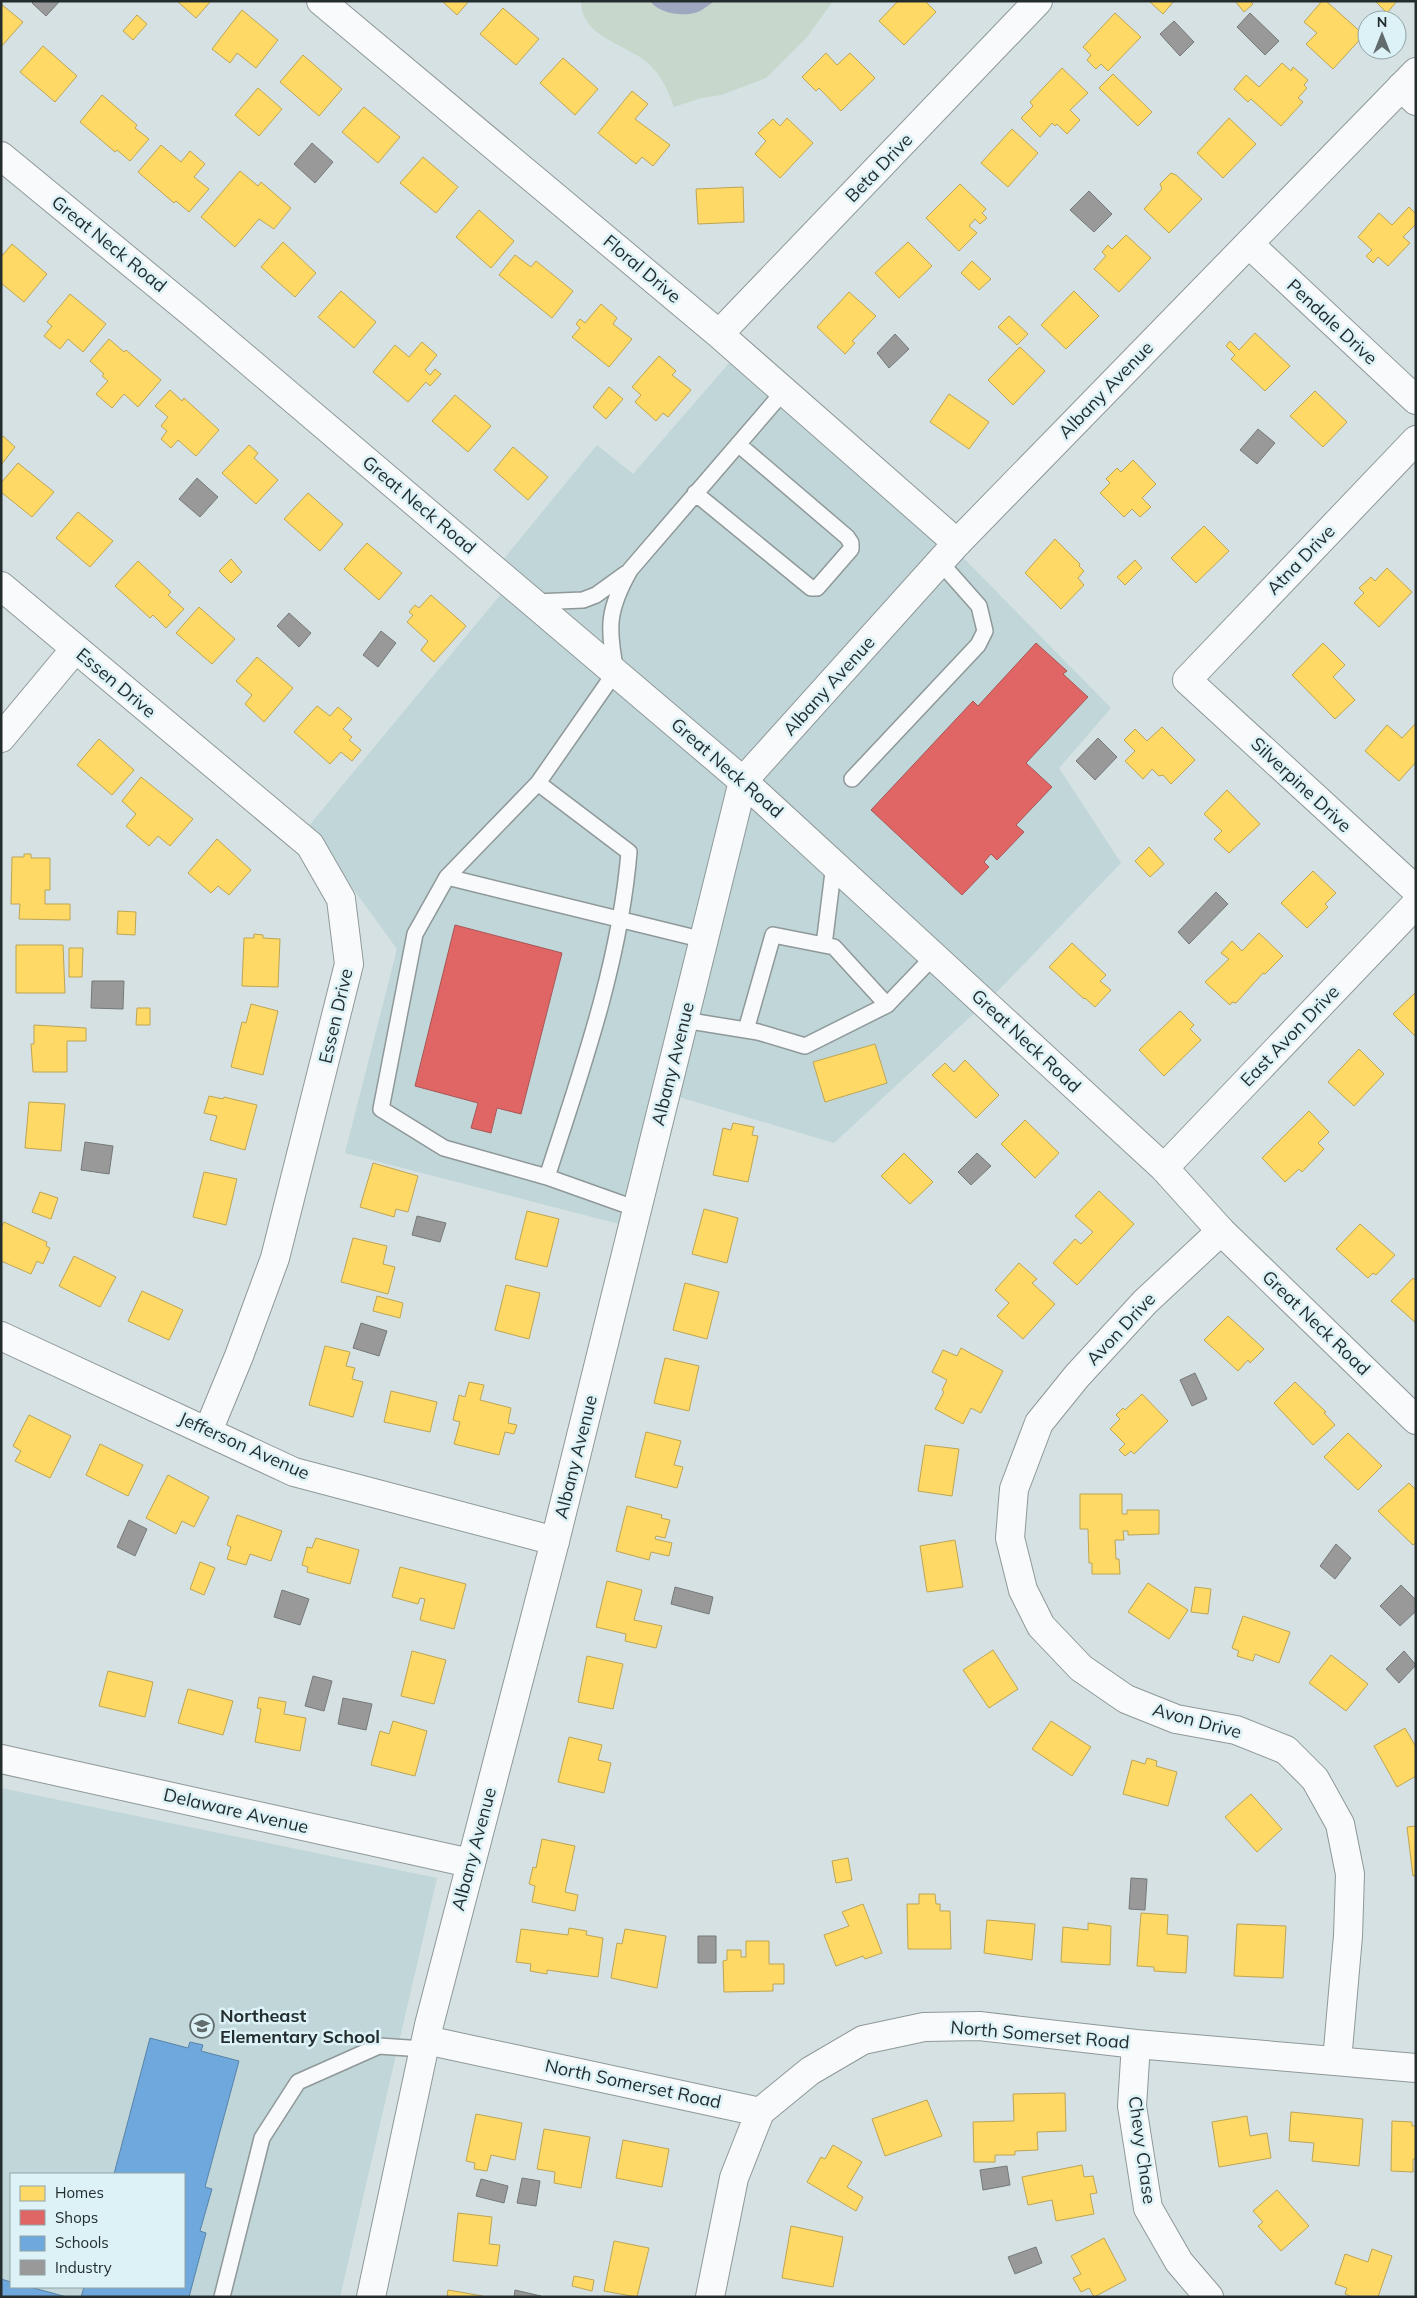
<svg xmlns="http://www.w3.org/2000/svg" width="1417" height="2298" font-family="Mulish,sans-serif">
<rect width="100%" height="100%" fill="#d5e1e2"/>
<path fill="#c0d6d9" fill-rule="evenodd" d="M749,340l362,368 -52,60 62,95 -125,130 -162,150 -175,-52 -32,135 -282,-73 52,-204 -89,-122 208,-251 -14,-15 95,-116 36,29z
M1,1788l436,90 -97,419h-339zM11,2174h173v113h-173z"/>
<path fill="#c7d7cc" d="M581,1h252l-26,36 -41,41 -45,17 -20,3 -27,9c-6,-16 -12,-31 -25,-43 -21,-20 -68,-26 -68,-63z"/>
<path fill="#9ea7bf" d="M650,1h65c-5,3 -11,8 -17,11 -15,5 -38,2 -48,-11z"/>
<path fill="#ffd966" stroke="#bda555" d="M177,1h34l-15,17z
M442,1h27l-12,14z
M898,1h27l11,11 -32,33 -25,-24z
M1149,1h25l-11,13z
M1235,1h15l3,3 -9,8z
M1322,1h4l38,34 -31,34 -27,-25 11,-11 -13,-11z
M1375,1h22l-10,12z
M1,4l22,18 -22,25z
M503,8l36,31 -23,26 -36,-31z
M242,10l36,30 -22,28 -19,-15 -7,10 -18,-14z
M1115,13l26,24 -33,34 -7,-7 -5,5 -9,-9 4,-5 -8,-8z
M137,15l10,9 -14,16 -10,-9z
M43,46l34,30 -22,26 -35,-30z
M826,53l11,12 13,-12 25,25 -34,33 -22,-23 -3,3 -14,-14z
M303,55l39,34 -23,27 -39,-34z
M563,58l35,31 -23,26 -35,-32z
M1282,63l9,8 2,-4 15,13 -4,5 3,3 -9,10 5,4 -22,24 -30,-27 -3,3 -14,-13 12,-14 13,12z
M1062,68l26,25 -18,17 10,10 -13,14 -10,-10 -2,2 -3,-3 -12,14 -19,-19 12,-12 -3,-4z
M1113,74l39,38 -14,14 -39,-38z
M258,88l24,21 -23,27 -24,-21z
M632,91l16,13 -13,15 35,26 -17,21 -11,-9 -6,7 -38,-31z
M102,95l35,30 -2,3 14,11 -19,22 -13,-11 -2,2 -35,-30z
M364,107l36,30 -22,26 -36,-31z
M787,118l26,25 -33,35 -25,-24 11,-13 -8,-8 15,-14 7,7z
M1229,118l27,26 -33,34 -26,-25z
M1012,129l26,24 -30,34 -27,-24z
M161,145l20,17 9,-11 15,13 -11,13 15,12 -20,23 -13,-11 -2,2 -36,-31z
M423,157l35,30 -22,26 -36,-30z
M240,171l18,15 3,-4 30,26 -17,21 -15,-10 -24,28 -34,-30z
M1171,173l5,2 26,24 -33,34 -25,-24 18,-20 -2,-5z
M960,184l26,25 -4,4 5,5 -7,6 -5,-5 -6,7 8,7 -18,18 -33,-33z
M743,187l1,35 -46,2 -2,-35z
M1409,207l7,7v10l-13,13 7,6 -22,23 -10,-9 -5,6 -7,-7 6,-6 -14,-13 21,-24 13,12z
M479,210l35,31 -23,27 -35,-31z
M1126,235l25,23 -32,34 -25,-23 12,-13 -4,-4 6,-7 4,4z
M283,242l33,31 -21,24 -34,-30z
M908,242l24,24 -33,32 -24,-25z
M12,244l35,30 -23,28 -23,-19v-26z
M515,255l16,12 5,-6 37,30 -21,27 -53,-43z
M972,261l19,18 -12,11 -18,-17z
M341,291l35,31 -22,26 -36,-31z
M1074,291l25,25 -33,33 -25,-24z
M849,292l27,24 -24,25 3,2 -10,11 -28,-27z
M70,294l36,30 -23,28 -15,-13 -8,10 -16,-13 8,-10 -5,-4z
M601,304l16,14 -4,6 19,15 -23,28 -37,-30 8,-9 -4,-4 4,-5 5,4z
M1009,316l19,18 -11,11 -19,-18z
M1255,333l35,33 -25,25 -34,-32 4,-4 -9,-9 4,-5 9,9z
M109,339l15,13 2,-2 35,30 -23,27 -14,-13 -12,14 -16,-14 12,-13 -6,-5 2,-2 -14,-13z
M422,342l15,13 -12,15 5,5 5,-6 6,5 -11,12 -4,-4 -18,20 -35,-30 22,-27 14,12z
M1020,347l25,24 -32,34 -25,-25z
M659,356l17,15 -4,4 19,15 -23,27 -5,-4 -7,8 -21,-19 6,-7 -9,-8z
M609,387l14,12 -17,20 -13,-12z
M170,390l12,11 2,-3 35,32 -23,26 -18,-16 -7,8 -10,-9 6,-8 -6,-5 7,-9 -13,-11z
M1315,391l32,31 -24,25 -33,-31z
M949,394l40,28 -20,27 -39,-27z
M455,395l36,31 -23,26 -36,-31z
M3,436l12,11 -14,18v-27z
M249,445l9,8 -4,5 24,22 -22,24 -34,-31z
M513,447l35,30 -20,23 -34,-30z
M1133,460l23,24 -14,14 9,9 -11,10 -8,-8 -8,8 -24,-24 10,-10 -4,-4 11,-11 4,4z
M18,463l36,29 -22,25 -31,-25v-9z
M308,493l35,31 -23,27 -36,-32z
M78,512l35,29 -23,26 -34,-29z
M1204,526l25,25 -33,32 -25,-25z
M1055,539l25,25 -1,2 5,5 -6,7 6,7 -23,24 -36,-36z
M367,543l35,30 -23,27 -35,-31z
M231,559l11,13 -11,11 -12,-12z
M1135,560l7,8 -17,17 -8,-8z
M138,561l33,31 -3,3 16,14 -18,19 -13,-13 -3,3 -35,-32z
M1387,568l25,24 -33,35 -25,-24 10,-10 -5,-5 12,-11 4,4z
M431,595l35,31 -32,36 -13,-12 7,-9 -21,-19 6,-7 -4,-3 6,-7 4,3z
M199,607l36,32 -23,25 -36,-31z
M1323,643l22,22 -12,12 22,23 -20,19 -43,-44z
M257,657l36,31 -29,34 -19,-18 7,-9 -16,-14z
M317,706l13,10 8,-9 14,12 -9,10 9,8 -3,3 12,10 -9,11 -11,-9 -11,12 -36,-32z
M1416,723v39l-17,19 -34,-30 22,-26 15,13z
M1162,727l33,33 -24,24 -8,-9 -4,1 -7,-7 -9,10 -18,-18 10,-10 -11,-11 11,-11 12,12z
M99,739l35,31 -22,25 -35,-30z
M141,777l52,42 -23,27 -12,-10 -9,10 -23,-20 10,-12 -14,-13z
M1227,790l33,34 -31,29 -15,-14 8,-8 -18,-17z
M217,839l34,31 -22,25 -11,-9 -7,7 -23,-20z
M1149,847l15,17 -14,13 -15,-16z
M24,854h7v4h19v32h-5v14h25v16l-51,-1 1,-15h-9l1,-47h12z
M1313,871l23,22 -11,11 3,3 -21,21 -26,-25z
M118,911l18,1 -1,23 -18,-1z
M1259,933l24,23 -18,18 -2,-1 -27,30 -4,-1 -2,3 -25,-23 24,-23 -8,-6 11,-12 10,10z
M254,934l9,1v3l17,1 -2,48 -36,-1 2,-48h10z
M1072,943l34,32 -6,6 11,9 -16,17 -10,-9 -1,1 -35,-32z
M16,945h47l2,48h-49z
M69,948h14l-1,29h-13z
M1416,992v45l-23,-23z
M251,1004l27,7 -15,64 -32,-8 11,-45 4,1z
M137,1008h13v17h-14z
M1180,1011l14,14 -4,4 11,11 -37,36 -25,-26z
M34,1025l52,3v13h-19v31h-34l-2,-28h3z
M875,1044l12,39 -62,19 -12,-40z
M1359,1049l25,25 -30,32 -26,-24z
M965,1060l34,35 -23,23 -44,-43 13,-12 9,9z
M209,1096l14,3 1,-2 33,8 -12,45 -35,-10 7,-24 -13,-3z
M29,1102l36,2 -4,47 -36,-3z
M1309,1111l20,21 -11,11 6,6 -22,23 -3,-3 -14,13 -23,-24z
M1025,1120l34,33 -24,25 -34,-34z
M733,1123l21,4 -2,8 6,1 -10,46 -35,-7 10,-47 8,2z
M904,1153l29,29 -23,22 -29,-28z
M373,1163l45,13 -10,36 -12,-3 -2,8 -34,-10z
M204,1172l33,7 -11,46 -33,-8z
M1099,1191l35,33 -57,61 -24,-22 22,-24 6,5 12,-12 -18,-16z
M40,1192l18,6 -7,21 -19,-7z
M704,1209l34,9 -11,45 -35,-9z
M527,1211l32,8 -12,48 -32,-8z
M4,1222l43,20 -1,4 4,2 -7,16 -6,-3 -6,13 -30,-13v-33z
M1360,1224l35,31 -19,20 -3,-2 -5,5 -32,-29z
M353,1238l34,8 -4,18 12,3 -7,27 -47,-12z
M74,1256l42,21 -16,30 -41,-21z
M1019,1263l18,16 -5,4 23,21 -32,35 -26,-23 12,-13 -14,-13z
M1413,1278l3,3v42l-25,-22z
M685,1283l34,9 -12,47 -34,-9z
M506,1285l34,8 -11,46 -34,-9z
M142,1291l41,19 -14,30 -41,-19z
M377,1296l26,7 -3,15 -27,-7z
M1228,1316l36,33 -14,14 -2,-3 -10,11 -34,-31z
M325,1346l25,6 -4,14 9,2 -3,11 11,3 -10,35 -44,-12z
M961,1348l42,23 -22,42 -10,-5 -8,16 -28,-15 9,-17 -2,-2 5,-10 -15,-8 11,-22 14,6z
M665,1358l34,8 -10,45 -35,-8z
M469,1382l15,3 -4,15 31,8 -3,15 9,2 -3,9 -9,-2 -6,23 -45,-11 6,-22 -7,-2 6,-25 6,2z
M1295,1382l31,30 -2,1 11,12 -22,20 -39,-42z
M391,1391l46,11 -7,30 -46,-10z
M1142,1394l26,27 -34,33 -3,-3 -6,5 -6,-6 6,-6 -15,-15 10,-10 -4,-4 7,-7 2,2z
M29,1415l42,21 -21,42 -35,-17 6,-10 -8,-5z
M646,1432l35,9 -7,24 9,2 -6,21 -42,-11z
M1348,1433l34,33 -24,24 -34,-33z
M100,1444l43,21 -15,31 -42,-21z
M925,1445l34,4 -7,47 -34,-5z
M168,1475l41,22 -15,30 -12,-6 -6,13 -30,-16z
M1409,1483l7,7v52l-3,3 -35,-34z
M1080,1494h42v20h5v-4h32v24l-31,1v-4h-5l1,9h-9l1,19h3l1,15h-28v-11h-3l-1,-34h-8z
M627,1506l35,9 -1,3 9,2 -5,18 -9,-2 -1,3 17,4 -3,13 -18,-4 -2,8 -33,-9z
M237,1515l45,16 -11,30 -21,-7 -4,11 -19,-6 4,-12 -4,-2z
M316,1538l43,12 -9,34 -43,-12 1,-5 -6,-2 5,-18 5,1z
M955,1540l8,47 -36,5 -7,-46z
M200,1562l15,6 -11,27 -14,-6z
M400,1567l66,17 -12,45 -34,-9 5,-21 -5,-1 -2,6 -26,-7z
M607,1581l35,9 -8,30 28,6 -6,22 -31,-7 1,-7 -30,-7z
M1148,1583l40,27 -19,29 -41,-27z
M1195,1587l16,2 -3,25 -17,-2z
M1243,1616l47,16 -11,31 -24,-9 -2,7 -16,-5 2,-5 -7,-3z
M993,1650l25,39 -29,19 -26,-38z
M412,1651l34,9 -12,44 -33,-8z
M1331,1655l37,29 -22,27 -37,-28z
M587,1656l36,8 -10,45 -35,-7z
M108,1671l45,11 -8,35 -46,-11z
M188,1689l45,12 -10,34 -45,-12z
M259,1697l27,5 -2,12 22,4 -6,33 -45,-9 6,-33 -4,-1z
M393,1721l34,10 -12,45 -44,-11 9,-34 9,3z
M1051,1721l40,26 -19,29 -40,-27z
M1405,1728l11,19v29l-19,11 -23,-41z
M569,1737l33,8 -4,15 13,3 -7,30 -46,-11z
M1147,1758l10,3 -1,5 21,6 -9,34 -45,-12 9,-34 13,4z
M1251,1794l31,35 -25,23 -32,-35z
M1416,1826v49l-3,1 -6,-49z
M542,1839l33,7 -10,46 13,3 -3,16 -43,-9 3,-16 -6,-2 4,-17 3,1z
M848,1858l4,22 -16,3 -4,-22z
M919,1894h16l1,10h4v7h10l1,38h-43l-1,-45h12z
M863,1904l19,49 -17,6 -2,-3 -27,10 -12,-31 25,-9 -7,-14z
M1141,1913l27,2 -1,19 21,2 -2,37 -32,-2v-4l-17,-1z
M987,1920l48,4 -3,36 -48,-7z
M1088,1923l23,3 -1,39 -49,-3 2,-35 25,3z
M1237,1924l49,2 -3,52 -49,-2z
M569,1928l18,3 -1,4 17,3 -5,39 -51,-7v4l-17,-3 1,-7 -15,-2 5,-33 47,6z
M625,1929l41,7 -9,52 -46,-10 6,-35 5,1z
M746,1941h23v23h15v20h-11v7l-49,1 -1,-31 4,-1v-10h14v7h5z
M1065,2093l1,38 -29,1 1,18 -23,1v4h-20v7h-21l-1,-40 41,-1 -1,-27z
M927,2100l15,36 -57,20 -13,-37z
M1291,2112l72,7 -4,47 -47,-5 2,-18 -25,-2z
M476,2114l46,9 -7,37 -24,-5 -4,16 -13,-2 1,-6 -9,-2z
M1247,2116l3,20 17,-3 4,25 -52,9 -7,-45z
M1392,2121l20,1v4h4v33h-3v13l-22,-1z
M544,2129l46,8 -9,51 -27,-5 1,-11 -18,-3z
M623,2140l46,9 -7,38 -46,-9z
M833,2145l29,17 -15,25 16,10 -7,14 -49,-29 14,-25 4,2z
M1082,2165l2,12 9,-1 4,17 -7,1 4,20 -38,7 -4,-21 -24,5 -6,-28z
M1277,2190l32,36 -28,25 -23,-25 5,-4 -10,-11z
M458,2213l34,4 -3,27 11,1 -3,21 -44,-5z
M791,2226l52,11 -10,50 -51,-9z
M1104,2238l22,42 -32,17 -5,-9 -8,4 -8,-14 8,-4 -10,-18z
M614,2241l35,7 -12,49 -33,-6z
M1372,2249l20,7 -14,41h-25l-8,-3 2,-6 -12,-4 10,-30 23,8z
M574,2276l20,4 -2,11 -20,-5z
M448,2290l35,6v1h-36z"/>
<path fill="#e06666" stroke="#a85555" d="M1036,643l31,28 -4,3 25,23 -62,66 26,24 -36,38 8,7 -27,28 -6,-6 -7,8 5,5 -27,28 -91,-85 102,-109 5,5z
M455,925l107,28 -41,161 -24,-6 -6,25 -20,-5 7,-25 -63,-17z"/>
<path fill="#6fa8dc" stroke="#5883a8" d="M150,2038l38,10 2,-6 13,3 -2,6 38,10 -34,126 7,2 -12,42 6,2 -17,64h-108l3,-10h100v-113h-70z
M1,2279l10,3v5h19l37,10h-66z"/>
<path fill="#999" stroke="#767979" d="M34,1h26l-14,15 -14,-13z
M1250,13l29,28 -14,14 -28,-28z
M1174,21l20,21 -14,14 -20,-22z
M312,143l21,19 -18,21 -21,-19z
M1089,191l23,23 -18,18 -24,-22z
M895,334l14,15 -20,19 -12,-15z
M1258,429l17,14 -18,21 -17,-14z
M197,478l21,19 -18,20 -21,-18z
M289,613l22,20 -12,14 -22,-21z
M381,631l15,12 -18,24 -15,-12z
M1098,738l19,19 -22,23 -19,-19z
M1216,892l12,12 -39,40 -11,-12z
M92,981h32l-1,28 -32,-1z
M85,1142l28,4 -4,28 -28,-4z
M977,1153l14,13 -20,19 -13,-13z
M417,1216l29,7 -6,19 -28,-7z
M361,1323l26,8 -8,25 -26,-8z
M1195,1373l12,26 -15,7 -12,-26z
M129,1520l18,9 -12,27 -18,-9z
M1336,1544l15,14 -16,21 -15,-13z
M1401,1585l15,15v11l-16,15 -20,-20z
M675,1587l38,10 -4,17 -38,-10z
M282,1590l27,9 -9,26 -26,-8z
M1404,1651l12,14 -17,18 -13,-14z
M313,1676l19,5 -8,30 -19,-5z
M343,1698l29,6 -6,26 -28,-6z
M1131,1878l16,1 -2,31 -16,-1z
M698,1936h18v27h-18z
M1007,2166l3,19 -27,5 -3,-20z
M522,2178l18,3 -4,25 -19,-3z
M481,2179l27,7 -4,17 -28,-7z
M1036,2247l6,16 -27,11 -7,-17z
M515,2290l26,6 -27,1z"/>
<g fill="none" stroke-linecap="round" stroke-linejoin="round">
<g stroke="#8f9899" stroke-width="18">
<path id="lane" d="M695,493l116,95h6l34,-39v-6l-4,-6 -109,-93
M535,602l48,-2 13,-5 29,-21
M852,779l126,-134 7,-14 -6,-25 -39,-44
M538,783l91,69c-9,111 -48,220 -82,325l90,32
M447,877l257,63
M824,945l10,-81
M684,1020l74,12 47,14 82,-41 47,-49
M746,1030l27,-95 61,12 53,58
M547,1177l-103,-29 -63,-39 34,-175 32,-57 91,-94 78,-112c-9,-44 -8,-62 14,-101l154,-179
M222,2297l40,-159 36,-56 81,-36 44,3"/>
</g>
<g stroke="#8f9899" stroke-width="30">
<path id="street" d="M321,1l398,333 238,209
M1401,87l15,14
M1249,244l167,156
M719,334l319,-333
M1416,440l-229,240 229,210
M1,586l309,259 31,54 8,65 -74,294 -36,98 -31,75
M1,738l74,-89
M1164,1168l252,-264
M1221,1231l-76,71 -68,74 -38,47 -25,66 -4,49 13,52 18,36 40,42 45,31 50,20 60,11 50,20 29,29 25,45 10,50 -2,62 -11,125
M1,1336l293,136 261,69
M1,1759l469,104
M426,2040l334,72 50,-41 53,-31 61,-13 55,-1 157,18 280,24
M1136,2044l-4,62 16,102 31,54 30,35
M710,2297l24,-119 26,-66"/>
</g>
<g stroke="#8f9899" stroke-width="30">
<path id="secondary" d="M1,156l191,157 551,468 421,387 57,63 195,189
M371,2297l58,-272 126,-484 188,-760 214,-238 459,-471"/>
</g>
<use href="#lane" stroke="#f9fafb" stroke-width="15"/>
<use href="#street" stroke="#f9fafb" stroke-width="28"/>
<use href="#secondary" stroke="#f9fafb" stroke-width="28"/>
</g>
<defs>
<g id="school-ring" transform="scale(1.25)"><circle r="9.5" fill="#dcf2f6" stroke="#626c6d" stroke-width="1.5"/><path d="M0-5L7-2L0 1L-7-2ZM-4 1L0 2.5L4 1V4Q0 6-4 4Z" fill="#626c6d"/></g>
</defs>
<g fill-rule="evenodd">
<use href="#school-ring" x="202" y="2026"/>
</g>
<g text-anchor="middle" stroke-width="5" stroke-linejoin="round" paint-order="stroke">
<g font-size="18" fill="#242d2e" stroke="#dcf2f6">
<text transform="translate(879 168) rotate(-46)" y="6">Beta Drive</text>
<text transform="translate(109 244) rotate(39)" y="6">Great Neck Road</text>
<text transform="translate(642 269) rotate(40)" y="6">Floral Drive</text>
<text transform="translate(1332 322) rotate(43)" y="6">Pendale Drive</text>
<text transform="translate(1106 390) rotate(-46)" y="6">Albany Avenue</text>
<text transform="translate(419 505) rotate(40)" y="6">Great Neck Road</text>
<text transform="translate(1301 560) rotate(-46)" y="6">Atna Drive</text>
<text transform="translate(116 683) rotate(40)" y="6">Essen Drive</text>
<text transform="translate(829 686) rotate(-48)" y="6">Albany Avenue</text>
<text transform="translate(727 768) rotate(41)" y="6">Great Neck Road</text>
<text transform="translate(1301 785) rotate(43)" y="6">Silverpine Drive</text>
<text transform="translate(336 1016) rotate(-77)" y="6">Essen Drive</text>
<text transform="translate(1290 1036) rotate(-46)" y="6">East Avon Drive</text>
<text transform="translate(1026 1041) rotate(43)" y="6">Great Neck Road</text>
<text transform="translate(673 1064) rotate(-76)" y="6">Albany Avenue</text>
<text transform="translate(1316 1323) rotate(44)" y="6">Great Neck Road</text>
<text transform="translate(1121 1329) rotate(-47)" y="6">Avon Drive</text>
<text transform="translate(244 1446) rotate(24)" y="6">Jefferson Avenue</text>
<text transform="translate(576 1457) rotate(-76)" y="6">Albany Avenue</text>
<text transform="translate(1197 1721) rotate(15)" y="6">Avon Drive</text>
<text transform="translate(236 1811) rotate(13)" y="6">Delaware Avenue</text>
<text transform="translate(474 1849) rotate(-75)" y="6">Albany Avenue</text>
<text transform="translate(1040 2035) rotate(5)" y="6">North Somerset Road</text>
<text transform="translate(633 2084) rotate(12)" y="6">North Somerset Road</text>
<text transform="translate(1142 2150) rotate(82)" y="6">Chevy Chase</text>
</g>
<g font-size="18" font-weight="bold" fill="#242d2e" stroke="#dcf2f6" text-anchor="start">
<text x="220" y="2022">Northeast<tspan x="220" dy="21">Elementary School</tspan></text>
</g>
</g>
<rect width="1417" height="2298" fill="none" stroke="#242d2e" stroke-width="5"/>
<rect x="10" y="2173" width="175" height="115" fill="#dcf2f6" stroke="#92a3a6"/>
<rect x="20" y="2186" width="25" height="15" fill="#ffd966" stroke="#92a3a6"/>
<text x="55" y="2198" font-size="15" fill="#242d2e">Homes</text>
<rect x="20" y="2210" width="25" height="15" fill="#e06666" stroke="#92a3a6"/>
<text x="55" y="2223" font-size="15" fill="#242d2e">Shops</text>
<rect x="20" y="2236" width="25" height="15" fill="#6fa8dc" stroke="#92a3a6"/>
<text x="55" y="2248" font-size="15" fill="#242d2e">Schools</text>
<rect x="20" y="2260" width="25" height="15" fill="#999999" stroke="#92a3a6"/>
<text x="55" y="2273" font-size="15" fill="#242d2e">Industry</text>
<g transform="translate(1382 35)"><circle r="24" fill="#dcf2f6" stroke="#92a3a6"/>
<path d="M0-4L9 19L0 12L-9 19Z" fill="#626c6d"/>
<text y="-8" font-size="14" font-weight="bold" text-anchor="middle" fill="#242d2e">N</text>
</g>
</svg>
